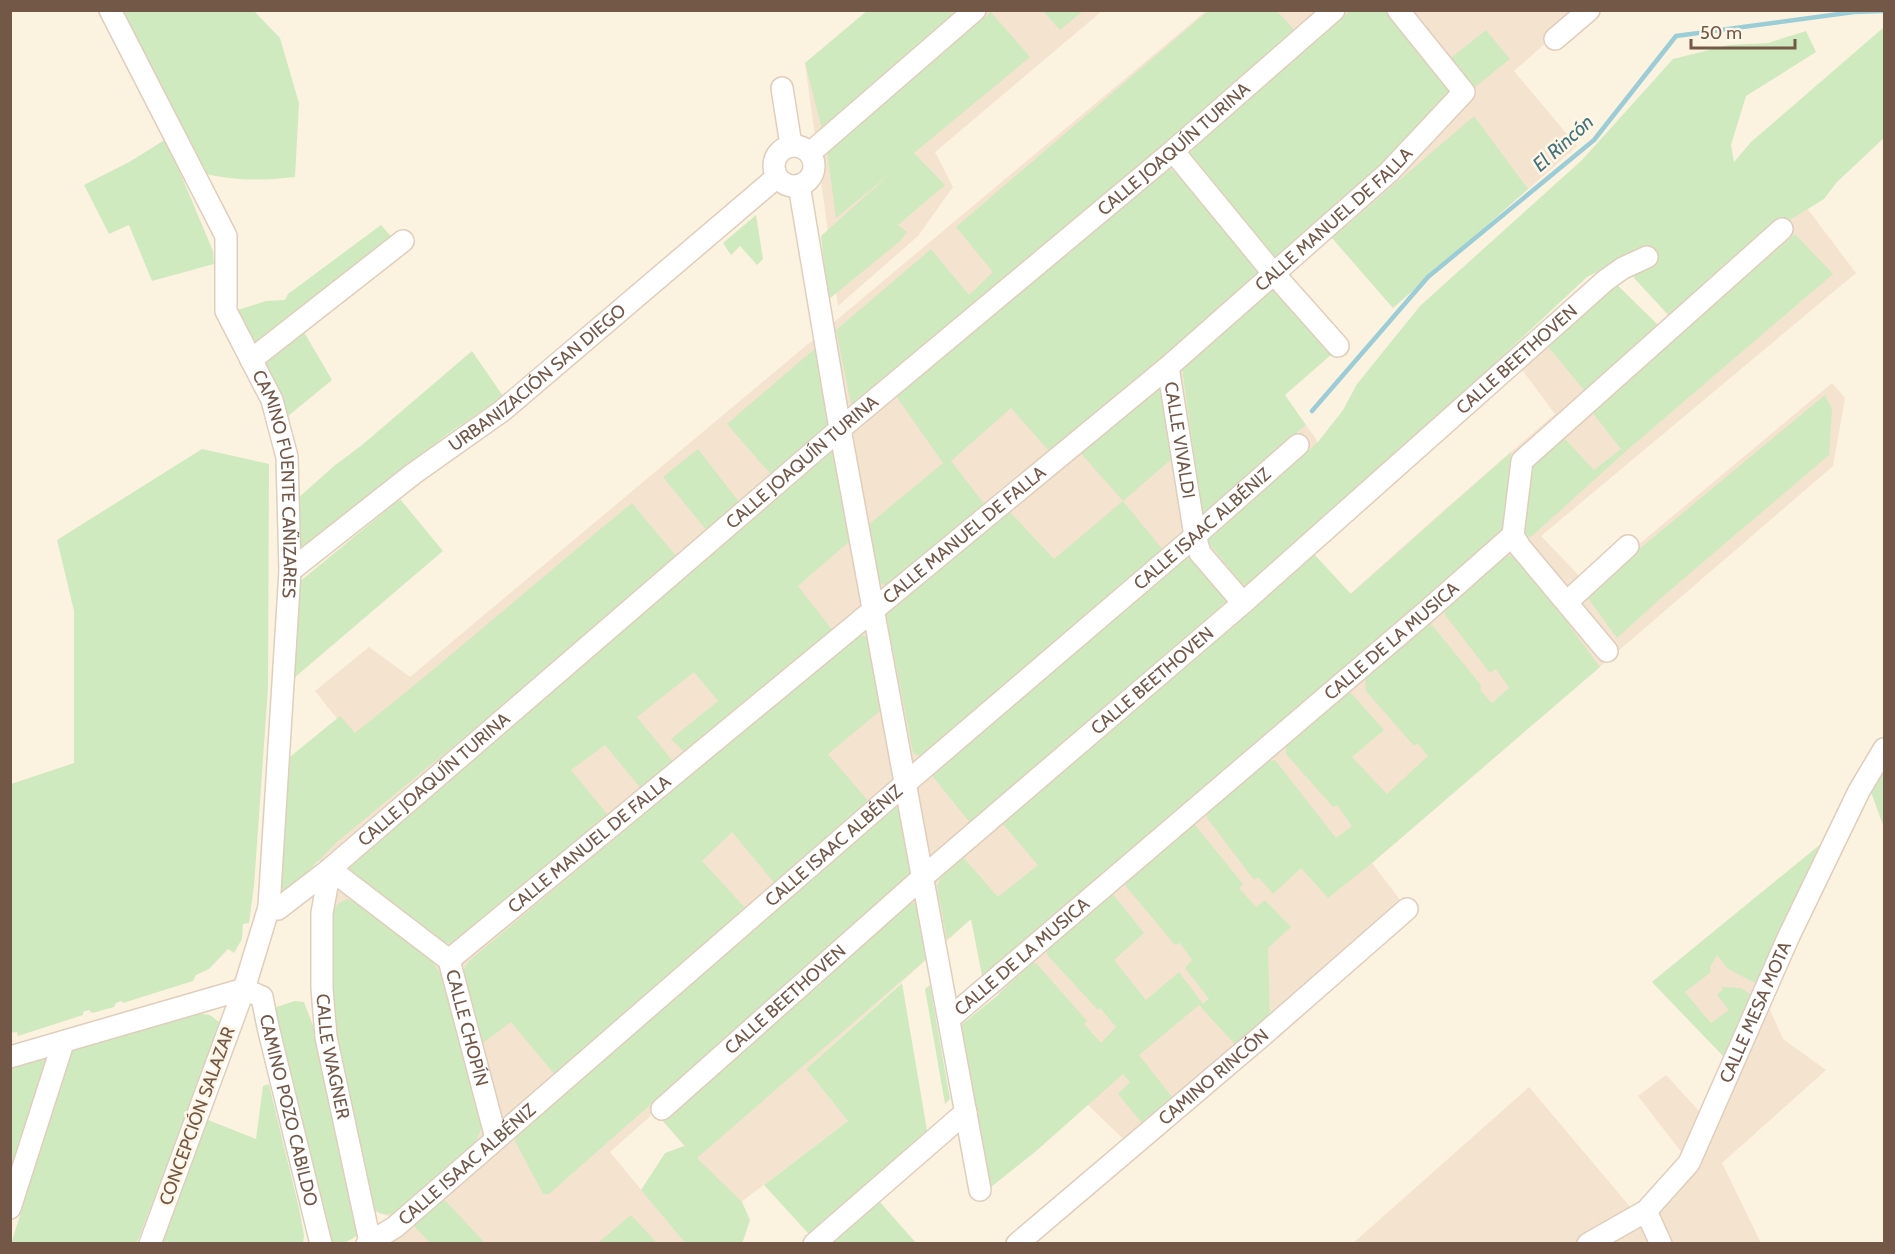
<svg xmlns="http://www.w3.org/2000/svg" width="1895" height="1254" font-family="Cabin,sans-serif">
<rect width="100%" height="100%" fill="#fcf2e0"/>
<path fill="#f4e3cf" d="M867,11h235l-167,141 18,35 -35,49 -80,70 -33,-243z
M1206,11h376l-68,60 63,75 -184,162 -61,-70 -147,125 -3,6 20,144h3l101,-88 59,83 -52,45 37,41 93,-83 112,-97 -41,-55 99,-78 46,45 144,-123 53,70 -315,263 48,50 243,-203 13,15 -12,68 -461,397 35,46 -267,246 -52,-50 -90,-110 -15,-15 -12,-61 -165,150 42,52 -112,85 -81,-94 -45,40 75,91h-314l20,-26 -19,-6 -41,-181 -12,-170 31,-125 -35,-44 54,-44 41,30z
M1842,827l-79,167 20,45 43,31 -104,93 39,80 -409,1 177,-157 108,128 52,-53 -51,-66 28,-21 34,37 26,-53 -74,-77z"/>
<path fill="#d0eabf" d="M120,11h134l26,27 19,65 -4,74c-35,4 -63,4 -97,-5z
M867,11h95l-140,118 -17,-66z
M1043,11h40l-23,19z
M1208,11h69l21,23 -442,371 -5,-1 -15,-74 95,-81 38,46 24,-23 -37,-45z
M1350,11h38l63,77 -61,74 -107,94 -7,1 -13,-6 -75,-94 2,-6z
M991,12l39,45 -116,96 31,32 -47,40 9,7 -7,9 -72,59 -7,-64 70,-63 -55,45 -9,-67z
M1884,27v111l-47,44 -13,17 -57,35 -97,83 -35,-38 -10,-22 -38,20 -232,217 -109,92 -4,-2 -34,-42 5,-8 105,-92 25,-32 14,-26 63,-78 162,-146 91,-101 56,-14 39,-2 38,-12 10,21 -70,44 -15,49 3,17 17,-20z
M1486,30l24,29 -36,29 -23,-30z
M1474,116l54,73 -135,119 -61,-70z
M166,139l47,112 1,13 -62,17 -23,-56 -20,9 -25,-49 47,-24z
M1169,169l8,4 80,97 1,6 -209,175 -38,-43 -60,53 35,45 -94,78 -9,1 -7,-6 -8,-54 75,-62 -47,-67 262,-221z
M756,215l7,44 -6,6 -17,-19 -9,9 -8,-12z
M381,225l15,17 -143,113 -22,-43 35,-11 19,-1 3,-6z
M1795,234l38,40 -208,178 -93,84 -5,1 -5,-3 9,-68 33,-28 30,32 27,-21 -29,-37z
M1613,281l46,45 -71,69 -47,-57z
M1276,289l56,65 -47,41 21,30 -102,88h-2l-20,-144 3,-6 83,-72z
M304,332l28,48 -50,41 -23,-52z
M818,346l13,81 -58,50 -46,-53z
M472,351l31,45 -58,40 -95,75 -50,44 -3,-56 37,-33 28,-21z
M1161,389l6,6 7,62 -51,44 41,50 -238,203 -7,2 -6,-3 -27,-139 4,-5 119,-98 45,48 69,-58 -45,-51 73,-60z
M1825,395l7,14 -3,46 -168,143 -44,40 -32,-44z
M202,449l67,15 -1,225 -14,197 -5,37 -6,1 -1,15 -8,14 -6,-4 -19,20 -13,6 -3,6 -70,22 -1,-2 -6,2 -2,4 -22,6 -3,-3 -6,2v3l-65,21 -1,-4 -7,1 1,-249 63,-21v-152l-17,-71z
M698,449l41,53 -32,29 -44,-54z
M832,451l5,2 15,86 -54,47 36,46 -147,123 -16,-16 47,-38 -24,-29 -57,45 39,48 -33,26 -38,-46 -34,25 41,50 -158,123h-8l-12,-8 -82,-59 -5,-7v-8z
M1511,452l-6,77 -4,6 -24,18 -494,427 -12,-61 -24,21 -10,-54 4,-9 23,-19 34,39 40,-32 -36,-42 311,-270 38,41z
M400,499l43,52 -156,133 11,-101z
M632,503l45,54 -158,135 -182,150 -39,40 -19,13 6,-134 55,-45 15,17c94,-74 184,-154 277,-230z
M1186,554l6,1 38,46 -259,223 -41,-51z
M1517,554l83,113 -228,196 -44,35 -27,-30 -28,26 -15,-17 -4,3 -47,-62 1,-8 57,-49 10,-1 61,78 16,-12 -15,-21 -4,2 -47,-53v-8l57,-53 7,-1 34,38 -32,27 35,37 41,-38 -11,-13 -3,3 -48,-55 -1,-12 59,-55h7l50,61 -1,5 12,13 17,-15 -13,-19 -6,4 -45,-58 -2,-8 62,-50z
M857,635l10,1 6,6 13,64 -58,48 41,48 -93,83 -44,-53 -30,29 46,50 -193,164 -44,-53 -28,21 -17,-55 -3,-18 6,-9z
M1884,768v60l-13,-36z
M893,808h7l13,65 -364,321h-6l-28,-53 2,-6z
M1190,823l5,2 48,59 -4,4 17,19 9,-7 26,27 -23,21 2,75 -31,26 -40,-44 -60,50 37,47 -30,26 -28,-34 12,-12 -7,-8 -88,78 -44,35 -30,-162 37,-30 34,-32h4l51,58 -3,3 17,19 15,-16 -16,-19 -2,2 -50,-54 -2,-6 66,-57 32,40 -30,27 32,40 33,-28 24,32 6,-5 -24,-31 7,-8 -12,-17 -5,2 -50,-60z
M1822,843l4,4 -67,138 -31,-16 -11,-14 -7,12 1,5 -26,20 26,31 18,-13 -12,-15 6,-6 -2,-2 20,1 12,8 -27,63 -74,-77z
M347,899l8,3 76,57 10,16 41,139 -1,15 -7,18 -78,66c-12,3 -16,1 -26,-7l-39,-176 -1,-118 8,-8z
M918,902l13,53 -234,203 45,44 8,18 -7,21 -2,3 -56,-1 -44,-53 24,-37 19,-7 3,2 -25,-28 245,-215z
M902,983l26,153 -112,106 -52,-57 84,-64 -42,-52z
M930,985l20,114 -5,5 -20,-115z
M295,1001l9,1 10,26 44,207 -13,8h-15l-57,-235z
M195,1013l15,2 9,7 -2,12 -80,209 -126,1 62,-196z
M45,1052l6,6 -40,122v-117z
M269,1084l30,124 5,27 -1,8 -147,1 47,-126 53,21 7,-53z
M443,1198l42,45h-55l-16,-17z
M880,1202l36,41h-83z
M631,1215l26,28h-59z"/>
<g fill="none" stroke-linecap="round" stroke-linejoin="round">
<path stroke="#9bcdd7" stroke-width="4.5" d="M1312,411l116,-134 166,-137 82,-104 178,-24 30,-1"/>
<g stroke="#e0cebc" stroke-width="24">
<g id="minor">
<path id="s1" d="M110,10l116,226v75l46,89 15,57 3,114 -21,336 -25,82 -94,255"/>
<path d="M1555,39l34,-29"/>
<path d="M782,88l9,57"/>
<circle cx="794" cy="166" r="20"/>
<path d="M1173,151l101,123 64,72"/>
<path d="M810,153l165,-143"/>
<path d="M799,185l41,244 140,761"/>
<path d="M251,360l152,-119"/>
<path id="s2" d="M1168,367l27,169 5,17 43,50"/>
<path d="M1513,535l7,12 87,104"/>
<path id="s3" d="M290,571l123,-97 89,-63 275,-234"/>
<path d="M1567,602l61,-56"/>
<path id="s4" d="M330,869l-8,44v75l4,49 44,205"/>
<path id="s5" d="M330,869l119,91 47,178"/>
<path id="s6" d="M269,907l9,2 52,-40 510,-440 333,-278 161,-141"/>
<path id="s7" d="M449,960l719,-593 221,-195 75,-80 -66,-82"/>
<path id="s8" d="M244,989l18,8 6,30 53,217"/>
<path id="s9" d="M949,1019l478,-408 86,-76 9,-74 260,-232"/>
<path d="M10,1057l234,-68"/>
<path id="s10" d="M662,1109l261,-232 320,-274 363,-323 17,-12 24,-11"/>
<path d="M10,1208l53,-165"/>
<path d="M1646,1211l15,33"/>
<path id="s11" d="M367,1244l28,-17 511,-444 289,-247 103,-91"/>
<path d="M814,1244l152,-132"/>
<path id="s12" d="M1017,1244l246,-209 144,-126"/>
<path id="s13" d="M1588,1244l58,-33 43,-48 99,-225 71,-147 25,-42"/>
</g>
</g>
<use href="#minor" stroke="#fff" stroke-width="21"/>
</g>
<g text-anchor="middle" stroke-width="5" stroke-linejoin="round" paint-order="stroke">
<g font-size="18" fill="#735747" stroke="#fff6e6">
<text dy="6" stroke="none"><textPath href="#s6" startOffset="1184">CALLE JOAQUÍN TURINA</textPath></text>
<text dy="6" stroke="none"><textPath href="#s7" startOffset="1154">CALLE MANUEL DE FALLA</textPath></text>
<text dy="6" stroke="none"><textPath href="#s10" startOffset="1137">CALLE BEETHOVEN</textPath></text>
<text dy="6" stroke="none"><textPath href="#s3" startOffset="314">URBANIZACIÓN SAN DIEGO</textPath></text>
<text dy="6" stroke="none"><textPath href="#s2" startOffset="74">CALLE VIVALDI</textPath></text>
<text dy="6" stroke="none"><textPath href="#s6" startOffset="698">CALLE JOAQUÍN TURINA</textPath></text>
<text dy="6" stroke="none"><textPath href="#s1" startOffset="513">CAMINO FUENTE CAÑIZARES</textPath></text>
<text dy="6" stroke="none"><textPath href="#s11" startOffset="1100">CALLE ISAAC ALBÉNIZ</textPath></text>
<text dy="6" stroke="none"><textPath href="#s7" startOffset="668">CALLE MANUEL DE FALLA</textPath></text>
<text dy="6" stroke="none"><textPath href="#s9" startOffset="582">CALLE DE LA MUSICA</textPath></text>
<text dy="6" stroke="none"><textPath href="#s10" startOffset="651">CALLE BEETHOVEN</textPath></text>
<text dy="6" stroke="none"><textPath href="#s6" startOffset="212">CALLE JOAQUÍN TURINA</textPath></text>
<text dy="6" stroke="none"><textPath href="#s7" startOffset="182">CALLE MANUEL DE FALLA</textPath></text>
<text dy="6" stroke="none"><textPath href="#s11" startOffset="614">CALLE ISAAC ALBÉNIZ</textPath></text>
<text dy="6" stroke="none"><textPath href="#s9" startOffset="96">CALLE DE LA MUSICA</textPath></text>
<text dy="6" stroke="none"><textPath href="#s10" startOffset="165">CALLE BEETHOVEN</textPath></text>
<text dy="6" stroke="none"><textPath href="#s13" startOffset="296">CALLE MESA MOTA</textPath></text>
<text dy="6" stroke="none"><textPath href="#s5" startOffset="220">CALLE CHOPÍN</textPath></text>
<text dy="6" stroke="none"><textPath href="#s4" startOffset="189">CALLE WAGNER</textPath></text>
<text dy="6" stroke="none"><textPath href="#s12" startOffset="258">CAMINO RINCÓN</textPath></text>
<text dy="6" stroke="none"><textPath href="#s8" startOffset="136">CAMINO POZO CABILDO</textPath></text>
<text transform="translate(197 1116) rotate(-70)" y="6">CONCEPCIÓN SALAZAR</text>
<text dy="6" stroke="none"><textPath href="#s11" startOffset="128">CALLE ISAAC ALBÉNIZ</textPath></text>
</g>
<g font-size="20" font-style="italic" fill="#3e7580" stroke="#fff6e6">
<text transform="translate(1563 143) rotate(-42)" y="7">El Rincón</text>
</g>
</g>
<rect width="1895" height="1254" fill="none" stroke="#735747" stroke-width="24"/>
<path d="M1691 39v9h104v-9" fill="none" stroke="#735747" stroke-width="3"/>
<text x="1700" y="39" font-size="18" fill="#735747" stroke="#fff6e6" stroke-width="4.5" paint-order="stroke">50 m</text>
</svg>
